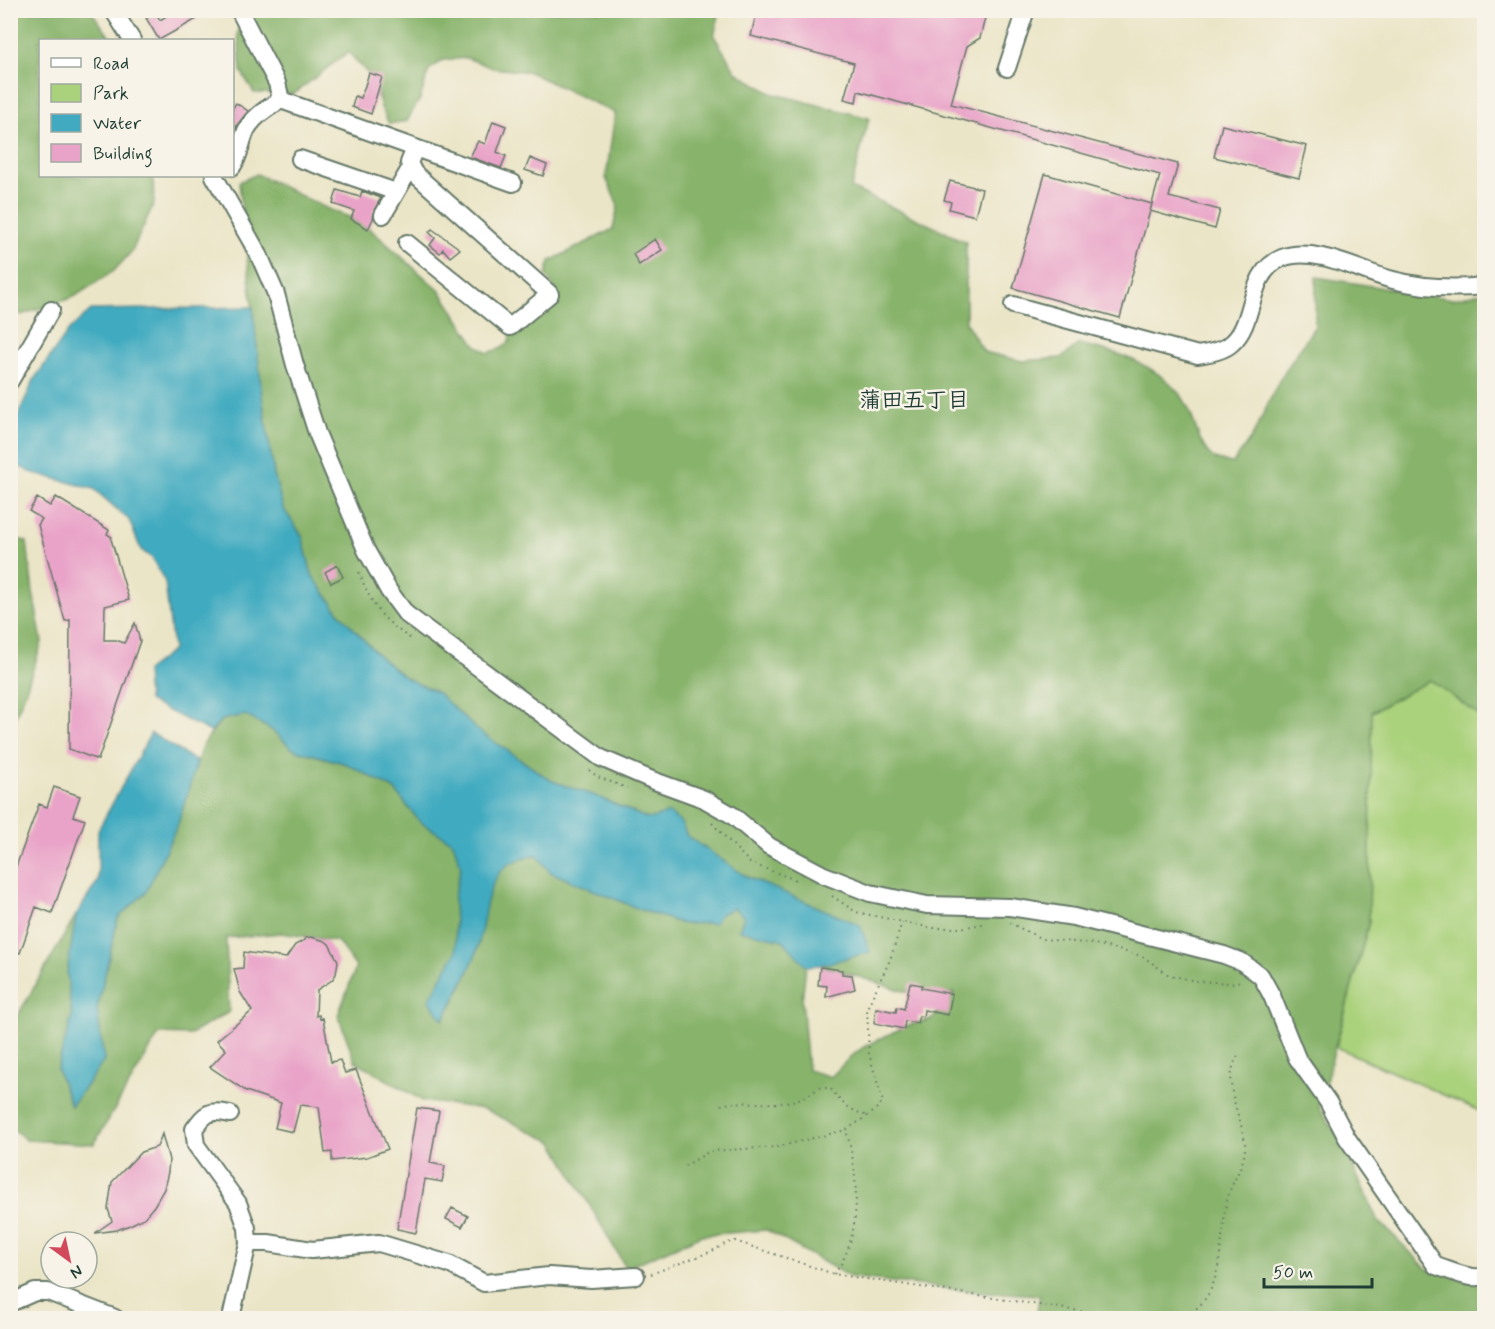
<svg xmlns="http://www.w3.org/2000/svg" width="1495" height="1329" font-family="Mynerve,'Klee One',sans-serif">
<rect width="100%" height="100%" fill="#f7f3e8"/>
<filter id="ink" filterUnits="userSpaceOnUse"><feTurbulence type="fractalNoise" baseFrequency=".0167" numOctaves="2"/><feDisplacementMap in="SourceGraphic" scale="12" xChannelSelector="R" yChannelSelector="G"/><feConvolveMatrix kernelMatrix="1 2 1 2 8 2 1 2 1" color-interpolation-filters="sRGB"/></filter>
<filter id="wash" filterUnits="userSpaceOnUse"><feTurbulence type="fractalNoise" baseFrequency=".008" numOctaves="4" result="noise"/><feDisplacementMap in="SourceGraphic" scale="24" xChannelSelector="R" yChannelSelector="G"/><feGaussianBlur stdDeviation="1.35" result="paint"/><feColorMatrix in="noise" values="0 0 0 0 0 0 0 0 0 0 0 0 0 0 0 0 0 1.4 0 .05"/><feComposite in="paint" operator="in"/></filter>
<g filter="url(#wash)">
<rect width="100%" height="100%" fill="#ebe5c8"/>
<path fill="#aad17b" stroke="#648758" stroke-width="1.5" d="M1430,679l54,40v394l-148,-66 33,-125 3,-210z"/>
<path fill="#87b36b" stroke="#537850" stroke-width="1.5" d="M10,11h81l21,29h-72v136h113l1,27 -22,48 -18,20 -40,26 -53,18 -11,-13z
M242,11h478l-6,25 22,36 35,21 98,25 -18,70 115,54v81l18,29 38,9 39,-3 18,-14c38,8 75,19 101,50 15,17 15,51 35,65 5,3 13,3 18,4l20,-28 27,-56 35,-53 1,-49 137,22 31,-7v427l-54,-39 -58,32 -3,210 -50,185 23,35 35,77 50,50 37,11 20,-5v43h-444l-3,-8 3,-15 -70,-4 -120,-14 -83,-47 -65,5 -76,33 -73,-126 -69,-33 -61,-8 -68,-40 -17,-46 18,-48 -19,-26 -56,-8 -55,5 3,74 -40,23 -30,-1 -65,110 -68,-4 -15,-13v-100l65,-112 -9,58 5,44 -15,52 14,37 33,-45 -7,-52 21,-91 28,-26 32,-68 24,-78 19,-26 24,-5 27,15 21,19 54,15 47,25 26,33 33,20 8,25 -7,30 2,55 -27,48 14,20c13,-20 25,-45 33,-67 9,-28 6,-67 30,-87 8,-6 21,-8 31,-12l13,18 89,37 44,15 31,-1 6,-9 14,-6 11,9 -6,13 44,10 23,26 -4,34 6,70 23,7 21,-22 15,-10 39,-19 26,-7 22,-26 -31,4 -102,-32 48,-13 -9,-27 -113,-48 -60,-41 -6,-13 -33,-4 -50,-22 -46,-16 -75,-51 -39,-37 -32,-15 -25,-20 -41,-44 -28,-39 -10,-39 -19,-28 -9,-33 -12,-79 -23,-214 18,-8 71,35 34,13 78,69 35,53 13,9 14,-5 7,-6 2,-9 48,-37 -13,-21 4,-14 63,-32 5,-23 -12,-28 9,-65 -86,-41 -36,-4 -26,-10 -24,2 -14,10 -9,29 -13,22 -18,3 -8,-17 -8,-28 -25,-27 -54,42 -40,-1 -13,-22 -3,-37z
M11,536l16,6 6,50 9,50 -17,51 -14,35z"/>
<path fill="#41aac0" stroke="#30747a" stroke-width="1.5" d="M253,307l9,89 12,79 9,33 19,28 10,39 28,39 41,44 25,20 32,15 39,37 75,51 46,16 50,22 21,-6 12,10 6,13 60,41 113,48 10,27 -49,13 -15,1 -23,-26 -44,-10 5,-13 -10,-9 -14,6 -5,9 -32,1 -44,-15 -89,-37 -14,-18c-9,4 -22,6 -30,12 -24,21 -20,59 -30,87 -8,23 -21,45 -33,67l-14,-20 27,-48 -2,-55 7,-30 -8,-25 -33,-20 -26,-33 -47,-25 -54,-15 -21,-19 -27,-15 -24,5 -10,12 -63,-31 -2,-30 27,-21 -8,-68 -13,-24 -11,-8 -12,-30 -35,-31 -64,-17 -19,-10v-32l24,-52 34,-48 22,-20z
M151,733l46,29 -19,62 -32,68 -28,26 -21,91 7,52 -33,45 -14,-37 15,-52 -5,-44 9,-58 22,-34v-51z"/>
<g id="blocks">
<path fill="#e9a3c8" d="M176,10h37l-54,30 -13,-22 11,-3 3,5z
M757,10h230l-7,28 -13,8 -16,58 227,60 -9,33 51,13 -5,19 -65,-18 10,-36 -302,-84 -2,11 -12,-3 10,-36 -103,-27z
M369,73l13,4 -11,37 -19,-7 3,-11 6,2z
M236,103l12,8 -11,14 -5,11v-27z
M493,121l13,5 -9,26 9,4 -5,12 -31,-11 8,-16 7,3z
M1222,125l85,21 -8,32 -85,-21z
M530,158l17,7 -4,11 -18,-6z
M1045,174l107,30 -32,114 -107,-30z
M950,181l32,8 -7,27 -26,-7 2,-7 -7,-2z
M337,190l23,7 2,-6 19,7 -7,12 -1,9 -5,10 -17,-10 3,-8 -21,-7z
M432,229l17,12 11,8 -10,8 -7,-8 -3,4 -10,-8 5,-7 -6,-6z
M655,239l7,11 -23,15 -6,-11z
M56,497l53,33 -2,4 5,3 -1,2 18,61 -24,6 -1,34h12l8,3 11,-20 5,18 -42,119 -29,-11 1,-129 -5,1 -27,-96 4,-6 -13,-8 8,-13 13,8z
M337,565l6,12 -12,6 -6,-11z
M54,787l26,9 -7,20 12,4 -33,93 -16,-6 -16,46 -10,-4v-66l29,-79 8,3z
M311,937l14,4 4,3 9,17 -2,13 -4,6 -15,10 -1,26 3,-1 1,4 3,-1 8,44 9,-2 5,13 11,-3 32,79 -21,8 -35,4v-9l-7,1 -6,-46 -19,-2 -7,27 -18,-4 6,-25 -35,-12 -36,-24 16,-17 -9,-10 35,-29 -12,-19 -6,-23 9,-1 1,-16 42,6 9,-13 10,-5v-2z
M820,967l22,3v4l10,1 3,14 -29,8 1,-11 -9,-1z
M910,983l12,2 -1,3 31,6 -4,21 -24,-5 -1,7 -4,-1 -2,7 -12,-2 -1,8 -30,-6 2,-15 20,4 1,-5 7,2z
M417,1108l22,3 -9,52 15,3 -3,16 -17,-3 -9,54 -19,-4z
M162,1134l7,26 -1,12 -4,17 -10,17 -10,12 -14,7 -13,5 -22,3 17,-12 -4,-12 4,-27 29,-30 16,-5z
M452,1208l16,8 -6,11 -16,-8z"/>
</g>
</g>
<g filter="url(#ink)">
<use href="#blocks" fill-opacity="0" stroke="#667868" stroke-width="1.5"/>
<g fill="none" stroke-linecap="round" stroke-linejoin="round">
<g stroke="#667868" stroke-width="20">
<path id="minor" d="M113,10l19,30
M239,10l38,73 4,17
M1007,68l19,-58
M300,159l96,33
M232,167c7,-10 8,-20 12,-31 5,-17 23,-28 37,-36l232,83
M214,176l45,79 17,39 19,71 22,68 49,117 23,41 17,23 195,144 51,22 52,19 28,16 37,31 55,29 46,18 57,12 83,2 64,10 150,38 18,7 19,14 11,20 25,62 31,44 19,36 89,128c13,4 35,15 48,10
M383,215l28,-48
M407,243l103,84 40,-33 -136,-121 -5,-10 6,-15
M1013,305l185,50c11,-2 26,-4 34,-12 25,-22 14,-70 50,-85 33,-13 79,14 111,22 30,8 61,9 91,6
M10,381l41,-71
M230,1114c-21,-5 -24,-1 -36,15l2,16 42,58 9,25 1,15 -17,75
M248,1243h20l44,7 67,-7 70,21 35,19 65,-7 42,3 45,-3
M10,1303l25,-11h13l67,26"/>
</g>
<path stroke="#667868" stroke-width="2" stroke-dasharray="1.5 4.5" stroke-linecap="butt" d="M359,572c13,34 21,46 52,67
M589,770l9,7 29,11
M712,823l38,40 46,17
M832,896l24,16 76,16h29l26,-5
M1010,923l32,16 53,5 47,12 27,19 27,6 35,2 10,-2
M721,1105c22,-6 44,1 66,-3 13,-2 23,-8 34,-15l10,2c10,15 20,21 36,27
M685,1166l25,-15 67,-4 69,-17 26,-17 11,-11 -14,-48 -2,-46 23,-48 12,-38
M651,1274l59,-22 17,-9 8,-2 99,33 265,40 18,4
M834,1274c29,-35 25,-102 12,-143
M1181,1318c46,-20 37,-76 46,-118 4,-18 20,-37 18,-57 -4,-30 -25,-60 -6,-89"/>
<use href="#minor" stroke="#fff" stroke-width="16"/>
</g>
</g>
<g text-anchor="middle" stroke-width="5" stroke-linejoin="round" paint-order="stroke">
<g font-size="22" font-weight="bold" fill="#1f3d34" stroke="#f7f3e8">
<text x="914" y="407">蒲田五丁目</text>
</g>
</g>
<rect width="1495" height="1329" fill="none" stroke="#f7f3e8" stroke-width="36"/>
<rect x="39" y="39" width="195" height="138" fill="#f7f3e8" stroke="#a1aaa0" stroke-width="1.5"/>
<rect x="51" y="58" width="30" height="9" fill="#ffffff" stroke="#a1aaa0" stroke-width="1.5"/>
<text x="93" y="69" font-size="18" fill="#1f3d34">Road</text>
<rect x="51" y="84" width="30" height="18" fill="#aad17b" stroke="#a1aaa0" stroke-width="1.5"/>
<text x="93" y="99" font-size="18" fill="#1f3d34">Park</text>
<rect x="51" y="114" width="30" height="18" fill="#41aac0" stroke="#a1aaa0" stroke-width="1.5"/>
<text x="93" y="129" font-size="18" fill="#1f3d34">Water</text>
<rect x="51" y="144" width="30" height="18" fill="#e9a3c8" stroke="#a1aaa0" stroke-width="1.5"/>
<text x="93" y="159" font-size="18" fill="#1f3d34">Building</text>
<g transform="translate(69 1260) rotate(147)"><circle r="28" fill="#f7f3e8" stroke="#a1aaa0" stroke-width="1.5"/>
<path d="M0-4.5L10 22L0 15L-10 22Z" fill="#d1495b"/>
<text y="-9" font-size="16" font-weight="bold" text-anchor="middle" fill="#1f3d34">N</text>
</g>
<path d="M1264 1278v9h108v-9" fill="none" stroke="#1f3d34" stroke-width="3"/>
<text x="1273" y="1278" font-size="18" fill="#1f3d34" stroke="#f7f3e8" stroke-width="4.5" paint-order="stroke">50 m</text>
</svg>
